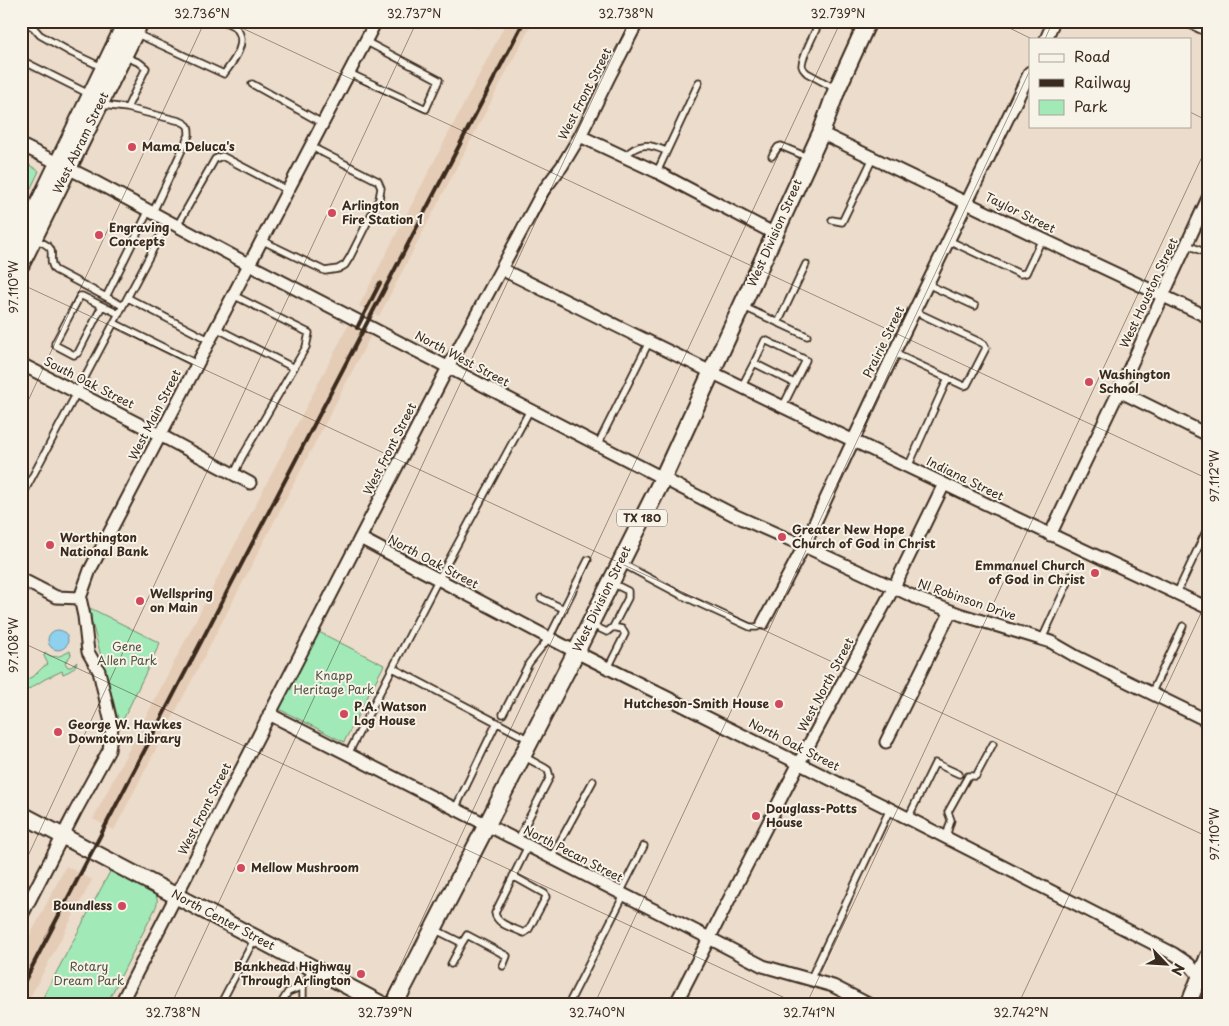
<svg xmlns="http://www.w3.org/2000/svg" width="1229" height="1026" font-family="'Playpen Sans',sans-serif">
<rect width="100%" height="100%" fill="#ecdccb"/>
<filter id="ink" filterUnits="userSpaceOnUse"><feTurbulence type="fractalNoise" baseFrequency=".02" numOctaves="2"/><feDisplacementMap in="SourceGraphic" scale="10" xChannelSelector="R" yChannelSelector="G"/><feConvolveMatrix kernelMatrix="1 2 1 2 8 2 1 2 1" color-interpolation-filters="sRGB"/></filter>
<g filter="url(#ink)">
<path fill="#e5ccb6" d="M507,21h26l-154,295 -20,-10z
M349,324l22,11 -257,495 -21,-11z
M66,866l26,14 -66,125h-5v-52z"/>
<path fill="#a1eab8" stroke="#6e8a6b" d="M29,165l10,6 -18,38v-28z
M90,608l70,35 -40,83 -29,-107z
M319,632l65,33 -40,77 -65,-33z
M70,651l1,4 -5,6 -1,2 3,4h3l6,-5c-2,7 -7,9 -14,12l-1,-3 -17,8 -24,15v-11l14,-8 9,-9h1l3,-2 -4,-8 1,-4c8,8 16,4 25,-1z
M112,868l41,23c6,8 5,12 1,20l-48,94h-67z"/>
<path fill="#8ed1ef" stroke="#6d8e9b" d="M48 640a10 10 0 1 1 20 0a10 10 0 1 1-20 0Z"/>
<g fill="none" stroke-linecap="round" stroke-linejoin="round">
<g stroke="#3b2a1e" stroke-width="9">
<path id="service" d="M21,21l12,6 7,8 32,18 30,14
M474,21l4,2
M820,21c-4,9 -19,37 -18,45 1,4 2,4 5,7l29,16
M137,34l87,40c9,-12 26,-33 11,-47 -3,-2 -8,-4 -11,-6
M126,57l14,6 6,5 -19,40
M21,60l68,34
M349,73l77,36 13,-29 -74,-39
M252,84l70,39
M102,105l25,3 53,13c9,4 9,5 9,14l-36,77
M625,156c14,-14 24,-12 41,-5
M772,156l6,-9 3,-1 26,11
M657,172l42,-90
M832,220l10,2 31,-64
M177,226l38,-67 7,-3 65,34
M34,239c4,2 11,4 15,8 6,5 -2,14 6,23l68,36
M261,240l64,31 13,-2 7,-4 5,-8 29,-58 2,-11 -3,-7 -68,-35
M948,240l72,34 6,-1 16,-34
M1186,244l22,10
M927,284l48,22
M233,295l76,38 -3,14 -64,110 -8,17
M106,297l43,-87
M128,298l81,42
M102,306l-24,47 -4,2 -19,-10v-2l25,-47h2l37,18
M744,307l63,29
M114,323l83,41
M778,323l28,-59
M216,328l78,40
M894,353l70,33 3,-1 19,-37 -2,-4 -70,-33
M742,386l12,-23
M783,406l23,-46 -41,-20 -11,23 40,20
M598,444l51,-102
M908,467l40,-89
M21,498l147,-277
M621,563l62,33 67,31h7l6,-4
M1177,593l31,-66
M541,598l23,11
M592,625l15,7 6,-5 15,-29v-7l-16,-8
M1042,639l29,-63
M393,668l135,71
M608,668l17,-34 -3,-5 -9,-2
M1151,694l32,-68
M503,714l26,-51 20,-25 39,-78
M348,754l90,-174 92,-170
M455,809l42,-87
M908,818l27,-55 24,11
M946,837l5,-17 -3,-8 20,-36h8l17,-32
M517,841l33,-64 -2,-7 -3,-2 -22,-12
M551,858l42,-77
M513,876l32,18 1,3 -17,32 -5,4c-10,-5 -27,-8 -29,-20l33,-67
M620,893l24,-47
M436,930l26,13 5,-8 40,21 -4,10
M451,964l11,-21
M810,980l80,-171
M220,1005l35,-67
M280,1005l8,-13 15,-6
M303,1005v-19l9,-17
M568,1005l56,-110"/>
</g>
<g stroke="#3b2a1e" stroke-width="15">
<path id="minor" d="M1046,39l8,-18
M821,133l221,106 166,78
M580,136l77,36 118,62
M21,145l69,34 158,85 486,251 70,31 117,54 41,15 89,27 26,15 131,64
M501,269c234,116 470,229 707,339
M21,364l139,71 90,48
M1119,391l89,44
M1050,535l69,-144 89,-193
M360,538l216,114 314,157 284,145 15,10 19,23
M21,579l35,18 24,1
M763,623l41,-77 90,-193 136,-281
M269,714l440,224 54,28 70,20 37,19
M886,742l65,-131
M21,917l54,-105 34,-62 3,-23 -13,-56 -11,-19 -4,-36 -4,-18 10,-28 286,-549
M120,1005l323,-628 100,-186 19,-25 18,-30 29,-59 29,-56
M675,1005l124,-242 95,-176 50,-103"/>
</g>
<g stroke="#3b2a1e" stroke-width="18">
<path id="tertiary" d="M1188,1005l20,-49"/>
</g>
<g stroke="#3b2a1e" stroke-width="19">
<path id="secondary" d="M1193,21l15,7
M21,239l105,-218
M21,265l120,-244
M21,814l362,191"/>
</g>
<g stroke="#3b2a1e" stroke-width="20">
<path id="primary" d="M394,1005l182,-353 87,-174 158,-345 16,-44 31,-68"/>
</g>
<use href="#service" stroke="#f7f3e8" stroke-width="5.5"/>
<use href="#minor" stroke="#f7f3e8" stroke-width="11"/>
<use href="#tertiary" stroke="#f7f3e8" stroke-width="14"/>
<use href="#secondary" stroke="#f7f3e8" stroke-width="15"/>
<use href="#primary" stroke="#f7f3e8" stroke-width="16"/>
<path stroke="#3b2a1e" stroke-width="4" d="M357,328l23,-45
M21,988l503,-967"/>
</g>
</g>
<path fill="none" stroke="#3b2a1e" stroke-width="1" stroke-opacity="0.45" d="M227,21l981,458M995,21l37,18M1045,39l8,-18M1190,112l18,9M21,284l1187,553M21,416l184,-395M21,642l779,363M21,871l396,-850M21,1000l10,5M171,1005l458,-984M382,1005l459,-984M594,1005l436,-935M806,1005l402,-861M1018,1005l190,-407"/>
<g fill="#d1495b" stroke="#f7f3e8" stroke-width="2">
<circle cx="132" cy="147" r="5"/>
<circle cx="332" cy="213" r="5"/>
<circle cx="99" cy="235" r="5"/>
<circle cx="1089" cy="382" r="5"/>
<circle cx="782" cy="537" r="5"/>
<circle cx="50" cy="545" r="5"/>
<circle cx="1095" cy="573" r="5"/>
<circle cx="140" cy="601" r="5"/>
<circle cx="779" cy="704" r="5"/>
<circle cx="344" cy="714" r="5"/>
<circle cx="58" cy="732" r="5"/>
<circle cx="756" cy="816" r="5"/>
<circle cx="241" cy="868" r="5"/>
<circle cx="122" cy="906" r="5"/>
<circle cx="361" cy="974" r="5"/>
</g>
<g text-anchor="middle" stroke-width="4" stroke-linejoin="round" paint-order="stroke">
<rect fill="#f7f3e8" stroke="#73665b" stroke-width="1" x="617" y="509.5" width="50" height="17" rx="4"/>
<g font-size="11" font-weight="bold" fill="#3b2a1e">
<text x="642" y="522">TX 180</text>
</g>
<g font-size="12" fill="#3b2a1e" stroke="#f7f3e8">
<text transform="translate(585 94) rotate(-63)" y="4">West Front Street</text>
<text transform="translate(81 143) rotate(-64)" y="4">West Abram Street</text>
<text transform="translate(1020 213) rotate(26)" y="4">Taylor Street</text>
<text transform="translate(775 233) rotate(-66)" y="4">West Division Street</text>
<text transform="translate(1149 293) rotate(-65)" y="4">West Houston Street</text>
<text transform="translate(884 342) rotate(-64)" y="4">Prairie Street</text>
<text transform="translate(462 359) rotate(28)" y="4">North West Street</text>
<text transform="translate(89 383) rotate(27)" y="4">South Oak Street</text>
<text transform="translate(155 415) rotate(-63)" y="4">West Main Street</text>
<text transform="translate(390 449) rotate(-63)" y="4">West Front Street</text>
<text transform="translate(965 479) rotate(26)" y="4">Indiana Street</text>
<text transform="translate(433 562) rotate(28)" y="4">North Oak Street</text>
<text transform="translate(602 599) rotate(-64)" y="4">West Division Street</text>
<text transform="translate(967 600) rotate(19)" y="4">Nl Robinson Drive</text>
<text transform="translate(826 685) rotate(-62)" y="4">West North Street</text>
<text transform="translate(794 745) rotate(27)" y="4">North Oak Street</text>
<text transform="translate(205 809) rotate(-63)" y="4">West Front Street</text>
<text transform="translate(573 854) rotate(27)" y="4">North Pecan Street</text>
<text transform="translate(223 920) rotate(28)" y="4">North Center Street</text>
</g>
<g font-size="12" font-weight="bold" fill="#3b2a1e" stroke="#f7f3e8" text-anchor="start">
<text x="142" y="151">Mama Deluca's</text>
<text x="342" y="210">Arlington<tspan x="342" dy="14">Fire Station 1</tspan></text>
<text x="109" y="232">Engraving<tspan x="109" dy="14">Concepts</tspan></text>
<text x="1099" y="379">Washington<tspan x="1099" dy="14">School</tspan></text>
<text x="792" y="534">Greater New Hope<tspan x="792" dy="14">Church of God in Christ</tspan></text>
<text x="60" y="542">Worthington<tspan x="60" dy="14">National Bank</tspan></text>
<text x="1085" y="570" text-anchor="end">Emmanuel Church<tspan x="1085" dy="14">of God in Christ</tspan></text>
<text x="150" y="598">Wellspring<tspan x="150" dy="14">on Main</tspan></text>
<text x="769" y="708" text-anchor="end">Hutcheson-Smith House</text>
<text x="354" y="711">P.A. Watson<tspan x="354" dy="14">Log House</tspan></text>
<text x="68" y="729">George W. Hawkes<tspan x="68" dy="14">Downtown Library</tspan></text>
<text x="766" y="813">Douglass-Potts<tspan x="766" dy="14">House</tspan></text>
<text x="251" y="872">Mellow Mushroom</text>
<text x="112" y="910" text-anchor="end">Boundless</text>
<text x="351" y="971" text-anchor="end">Bankhead Highway<tspan x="351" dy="14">Through Arlington</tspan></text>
</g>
<g font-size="12" fill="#4f503d" stroke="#f7f3e8">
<text x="127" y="651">Gene<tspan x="127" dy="14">Allen Park</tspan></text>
<text x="334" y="680">Knapp<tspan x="334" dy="14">Heritage Park</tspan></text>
<text x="89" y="971">Rotary<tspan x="89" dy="14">Dream Park</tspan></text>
</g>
</g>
<rect width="1229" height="1026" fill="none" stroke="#f7f3e8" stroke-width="55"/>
<rect x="1029" y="38" width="162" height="90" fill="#f7f3e8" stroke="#aca397"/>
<rect x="1039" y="54" width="25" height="8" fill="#f7f3e8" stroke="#aca397"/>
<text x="1074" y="62" font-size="15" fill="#3b2a1e">Road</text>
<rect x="1039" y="79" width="25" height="8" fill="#3b2a1e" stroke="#aca397"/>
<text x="1074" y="88" font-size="15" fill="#3b2a1e">Railway</text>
<rect x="1039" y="100" width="25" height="15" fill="#a1eab8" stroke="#aca397"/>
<text x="1074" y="112" font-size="15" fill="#3b2a1e">Park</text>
<g transform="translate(1166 964) rotate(115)" stroke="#f7f3e8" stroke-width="4" paint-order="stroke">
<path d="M0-4L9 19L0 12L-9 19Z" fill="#3b2a1e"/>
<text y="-8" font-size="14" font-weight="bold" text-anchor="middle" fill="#3b2a1e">N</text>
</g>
<rect x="28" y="28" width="1174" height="970" fill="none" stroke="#3b2a1e" stroke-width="2"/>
<g font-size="12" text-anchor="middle" fill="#3b2a1e">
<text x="202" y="18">32.736°N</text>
<text x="414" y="18">32.737°N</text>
<text x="626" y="18">32.738°N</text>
<text x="838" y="18">32.739°N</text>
<text transform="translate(14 287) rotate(-90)" y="4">97.110°W</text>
<text transform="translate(1215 476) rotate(-90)" y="4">97.112°W</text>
<text transform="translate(14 645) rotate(-90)" y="4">97.108°W</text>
<text transform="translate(1215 834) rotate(-90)" y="4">97.110°W</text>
<text x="173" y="1017">32.738°N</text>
<text x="385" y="1017">32.739°N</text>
<text x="597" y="1017">32.740°N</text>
<text x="809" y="1017">32.741°N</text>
<text x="1021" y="1017">32.742°N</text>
</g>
</svg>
